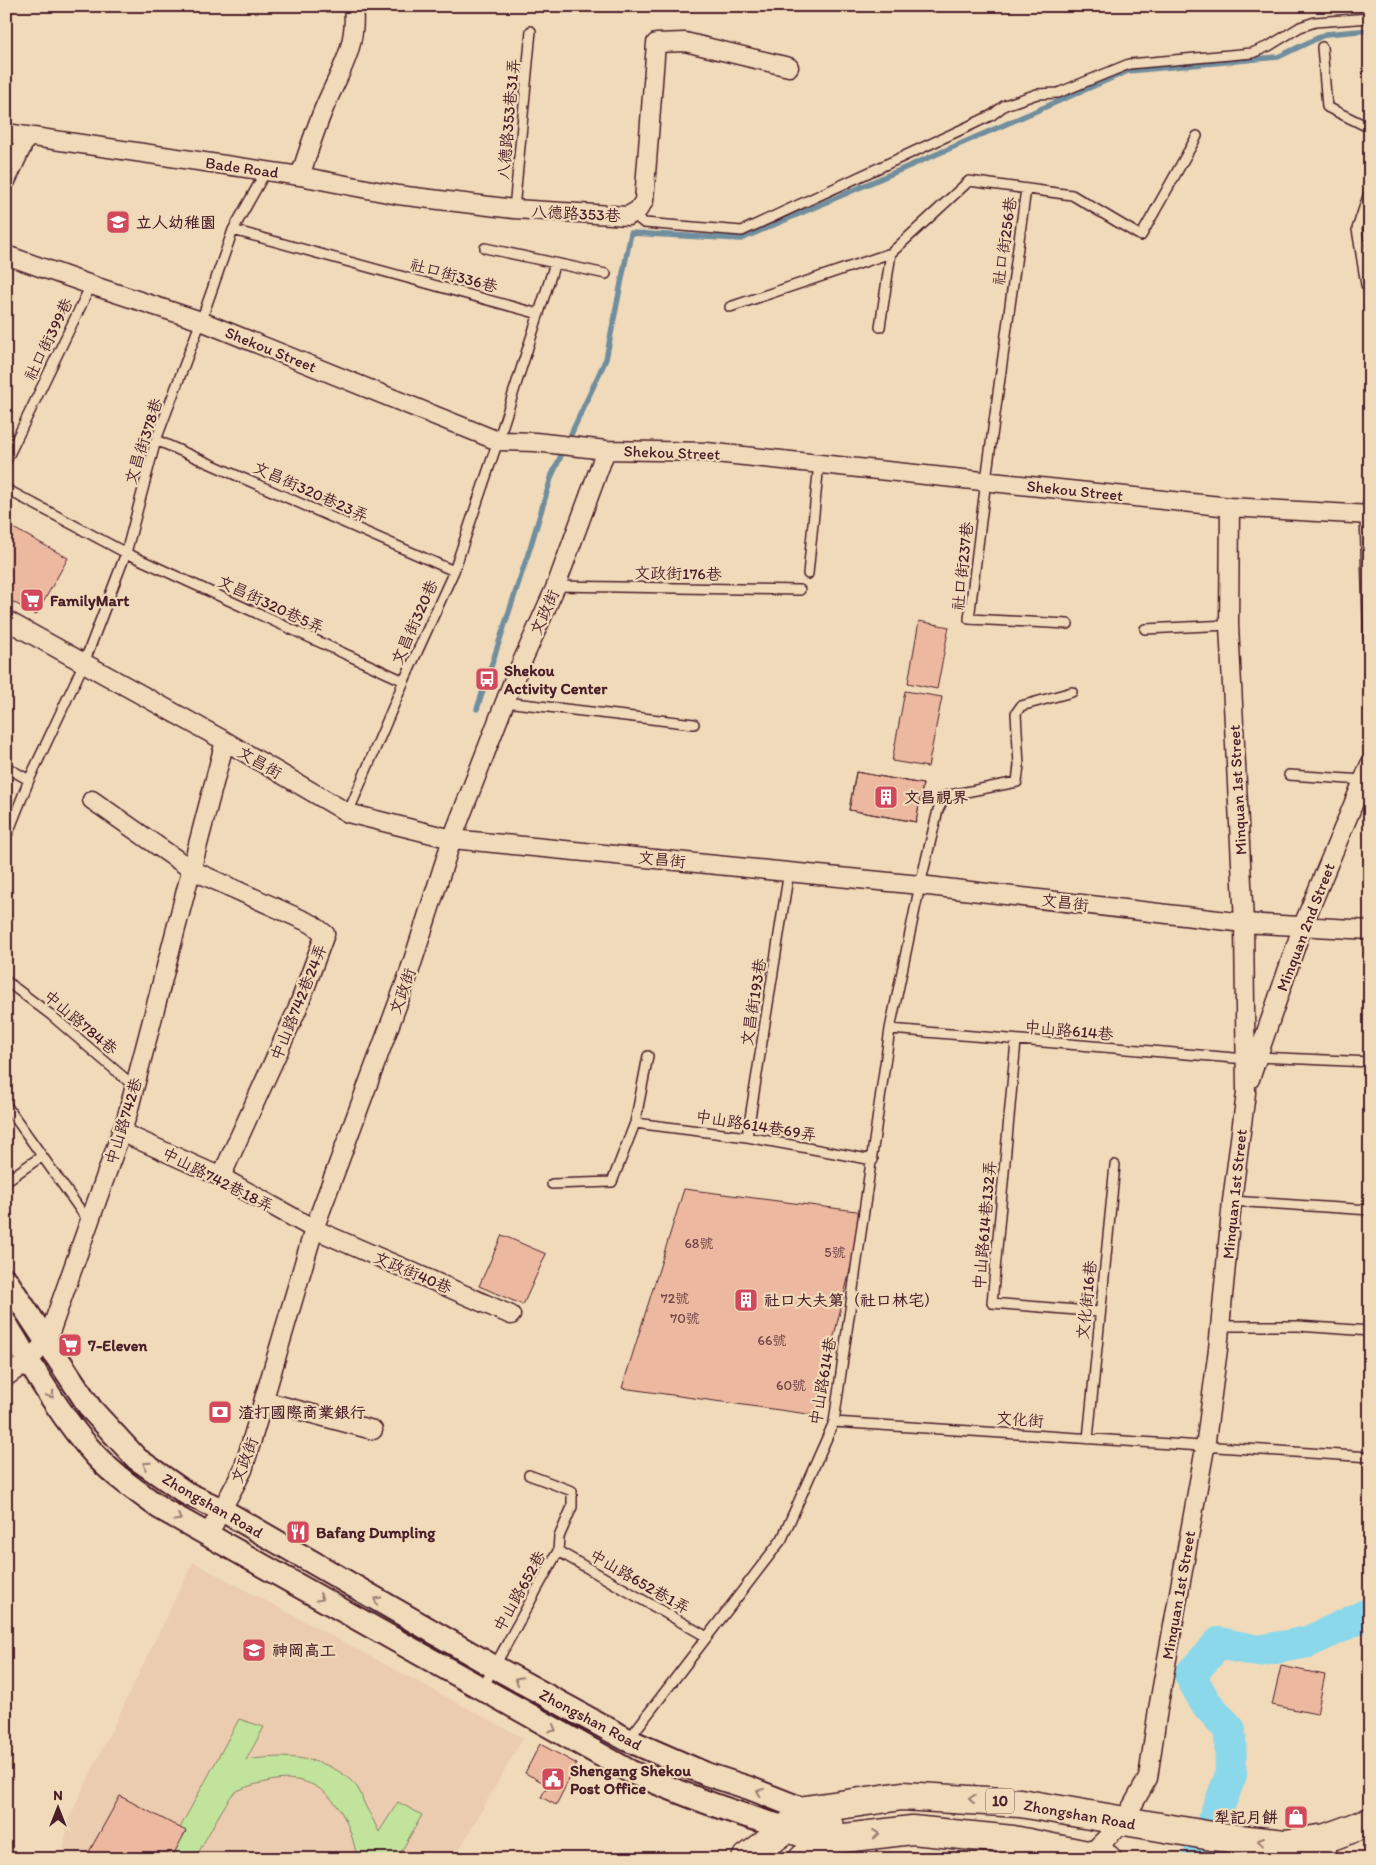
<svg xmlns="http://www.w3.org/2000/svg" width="1376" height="1865" font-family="Itim,'LXGW WenKai TC',sans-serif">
<rect width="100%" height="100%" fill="#f0dab9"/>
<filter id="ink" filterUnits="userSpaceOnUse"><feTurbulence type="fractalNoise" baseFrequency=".02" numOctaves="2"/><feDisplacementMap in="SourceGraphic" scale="10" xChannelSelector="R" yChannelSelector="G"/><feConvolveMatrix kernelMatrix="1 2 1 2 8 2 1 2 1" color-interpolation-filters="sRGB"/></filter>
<g filter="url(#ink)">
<path fill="#ecccae" d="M193,1562l330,176 -69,121h-392l6,-39z"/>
<path fill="#c1e39c" stroke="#868164" d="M239,1719l25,8 -18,33c38,-6 84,-5 111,27 4,5 5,12 8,18 5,9 10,18 14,27l19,-30 24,13 -25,44h-40c-8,-49 -35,-91 -91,-77 -10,2 -23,5 -32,11 -6,4 -33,55 -39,66h-32z"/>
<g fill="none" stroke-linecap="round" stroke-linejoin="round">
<path stroke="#718e9e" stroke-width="5.5" d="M477,709l53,-161 22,-73 54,-116 25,-126 110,6 387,-168 150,-14 48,-23 44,-4"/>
<path stroke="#8bd8eb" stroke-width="32" d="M1198,1859l33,-84 -1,-45 -25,-28 -15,-27 29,-32 39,8 50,-9 62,-29"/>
</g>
<path fill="#ecb89f" stroke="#4a1f2b" d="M6,524l62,34 -32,57 -30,-17z
M919,621l30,6 -12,62 -29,-6z
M905,691l37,6 -14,70 -36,-6z
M856,772l67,12 -7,38 -67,-12z
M856,772l67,12 -7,38 -67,-12z
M684,1189l180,23 -49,203 -193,-27z
M502,1235l44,19 -23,51 -44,-19z
M1281,1666l44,9 -8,39 -45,-9z
M540,1744l37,20 -21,41 -15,-8 7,-12 -23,-12z
M120,1796l66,35 -15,28h-86z"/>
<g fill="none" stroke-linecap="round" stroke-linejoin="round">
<g stroke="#4a1f2b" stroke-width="12">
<path id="service" d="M1322,47l5,60 43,21
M1026,189l-40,291 -17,139 99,5
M1370,190l-13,39 9,56 4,4
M514,209l17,-178
M633,214l11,9 98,8 225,-104 25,-12 13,-10 32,-11 21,-1 71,-29 123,-11 17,-7 31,-19 15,-5 55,-4
M233,230l306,84
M485,248l121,26
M730,307l161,-54 78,-72 103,14 69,41 56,-100
M880,327l11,-74
M156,440l298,131
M6,461l85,-176
M6,489l120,64 278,128
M1370,496l-5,19 5,172
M808,574l11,-111
M556,586l244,4
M1145,629l84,-4
M505,702l189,22
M6,767l23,13
M1289,775l74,5
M348,813l56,-132 50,-110 44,-130 57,-178
M6,838l23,-58 55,-117 42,-110 30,-113 45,-119 32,-91 33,-59
M6,981l45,34 84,72
M890,1029l356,30
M1016,1041l-24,262 108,9
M1258,1057l112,5
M6,1105l83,117
M635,1123l112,14 126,23
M747,1137l42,-266
M6,1181l36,-25
M552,1184l60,-2 23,-59 13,-67
M1232,1201l138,9
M1221,1326h77l72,5
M834,1422l536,35
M1088,1439l27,-274
M558,1551l149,86
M482,1689l76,-138 1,-14 13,-30v-16l-43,-16
M628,1740l154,-201 52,-117 56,-393 30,-144 18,-75 7,-14 72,-14 2,-17 -3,-52 5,-7 51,-14"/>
</g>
<g stroke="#4a1f2b" stroke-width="21">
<path id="minor" d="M6,133l294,43c8,-23 15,-47 25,-70 15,-35 33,-60 28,-100
M300,176l98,19 116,14 114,7 10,-6 6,-9 12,-158 29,-1 104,25
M6,181l21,-45
M6,255l85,30 110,36 297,120 37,1 71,8 100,2 524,55 140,8
M6,620l219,121 123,72 104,26 468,46 324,38 126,7
M92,800l100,70 120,54 13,10 -28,76 -76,167
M1250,1079l53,-154 67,-161
M121,1132l100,45 93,52 197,86
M6,1377l22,-16 19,-20 80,-225 98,-375
M264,1401l109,29
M208,1535l35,-65 71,-241 94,-253 44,-137 60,-155 44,-98 50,-136
M1085,1859l38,-37 25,-44 10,-69 47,-261 13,-99 14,-148 14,-108 -2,-170 -15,-298 1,-118"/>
</g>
<g stroke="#4a1f2b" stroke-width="26">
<path id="tertiary" d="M6,1280l85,129 46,50 49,34 36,17 267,154 139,76 78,34 43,14 56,22
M6,1324c26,43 57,97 91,133 19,20 41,35 63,51l471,264c53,23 100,41 156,56
M1324,1859l2,-21"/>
</g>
<g stroke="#4a1f2b" stroke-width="31">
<path id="primary" d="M787,1828l41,12 84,-10 101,10 94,19
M746,1859l41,-31 18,-18 97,-14 118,7 192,33 73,8 41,-6 44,-16
M803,1859l25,-19 1,-14"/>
</g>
<use href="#service" stroke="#f0dab9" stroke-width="9"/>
<use href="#minor" stroke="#f0dab9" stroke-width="18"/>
<use href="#tertiary" stroke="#f0dab9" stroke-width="22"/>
<use href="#primary" stroke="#f0dab9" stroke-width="28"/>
</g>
<defs><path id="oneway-chevron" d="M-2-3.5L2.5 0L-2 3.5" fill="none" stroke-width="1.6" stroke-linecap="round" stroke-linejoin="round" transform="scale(1.25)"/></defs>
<g stroke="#9d7c72">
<use href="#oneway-chevron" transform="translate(51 1395) rotate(56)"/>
<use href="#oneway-chevron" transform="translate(146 1465) rotate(-146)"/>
<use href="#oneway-chevron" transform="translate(178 1518) rotate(29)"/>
<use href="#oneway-chevron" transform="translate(320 1598) rotate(29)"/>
<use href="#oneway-chevron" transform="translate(377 1600) rotate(-150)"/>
<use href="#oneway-chevron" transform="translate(518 1680) rotate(-152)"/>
<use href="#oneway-chevron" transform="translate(553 1729) rotate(29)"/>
<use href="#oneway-chevron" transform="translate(760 1792) rotate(-158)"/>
<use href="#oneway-chevron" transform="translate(972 1799) rotate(-175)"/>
<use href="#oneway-chevron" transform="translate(876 1834) rotate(-6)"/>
<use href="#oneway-chevron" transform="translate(1261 1841) rotate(-173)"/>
</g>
</g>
<defs>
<g id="school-square" transform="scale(1.25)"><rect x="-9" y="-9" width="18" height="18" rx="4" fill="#d1495b" stroke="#f0dab9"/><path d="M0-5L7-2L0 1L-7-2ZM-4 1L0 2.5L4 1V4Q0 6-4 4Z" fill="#fff"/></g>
<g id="supermarket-square" transform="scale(1.25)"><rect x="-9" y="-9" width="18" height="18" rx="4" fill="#d1495b" stroke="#f0dab9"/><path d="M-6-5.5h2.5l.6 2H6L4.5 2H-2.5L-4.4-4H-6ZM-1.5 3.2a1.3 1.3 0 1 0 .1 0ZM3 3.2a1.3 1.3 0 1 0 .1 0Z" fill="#fff"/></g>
<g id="bus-square" transform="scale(1.25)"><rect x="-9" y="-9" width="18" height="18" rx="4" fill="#d1495b" stroke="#f0dab9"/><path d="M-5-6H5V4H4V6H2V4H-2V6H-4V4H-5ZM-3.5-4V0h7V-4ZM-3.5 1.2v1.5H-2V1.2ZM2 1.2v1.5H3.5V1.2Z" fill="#fff"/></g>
<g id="building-square" transform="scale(1.25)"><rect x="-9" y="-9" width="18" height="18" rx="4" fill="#d1495b" stroke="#f0dab9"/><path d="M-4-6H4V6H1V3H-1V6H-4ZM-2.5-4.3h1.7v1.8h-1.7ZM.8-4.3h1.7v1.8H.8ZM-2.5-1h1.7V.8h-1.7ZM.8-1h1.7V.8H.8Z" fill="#fff"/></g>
<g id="bank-square" transform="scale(1.25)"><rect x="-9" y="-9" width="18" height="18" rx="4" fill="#d1495b" stroke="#f0dab9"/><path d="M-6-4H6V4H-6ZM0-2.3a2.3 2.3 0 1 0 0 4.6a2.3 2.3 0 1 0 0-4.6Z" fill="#fff"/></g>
<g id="restaurant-square" transform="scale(1.25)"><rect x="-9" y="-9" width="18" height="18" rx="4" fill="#d1495b" stroke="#f0dab9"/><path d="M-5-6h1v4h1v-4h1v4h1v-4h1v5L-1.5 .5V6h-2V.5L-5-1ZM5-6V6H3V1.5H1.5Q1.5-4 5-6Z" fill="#fff"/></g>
<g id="civic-square" transform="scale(1.25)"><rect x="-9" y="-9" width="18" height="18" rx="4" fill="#d1495b" stroke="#f0dab9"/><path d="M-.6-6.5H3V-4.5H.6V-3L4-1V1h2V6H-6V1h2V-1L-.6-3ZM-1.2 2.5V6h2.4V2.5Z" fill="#fff"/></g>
<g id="shop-square" transform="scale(1.25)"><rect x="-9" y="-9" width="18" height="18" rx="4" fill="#d1495b" stroke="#f0dab9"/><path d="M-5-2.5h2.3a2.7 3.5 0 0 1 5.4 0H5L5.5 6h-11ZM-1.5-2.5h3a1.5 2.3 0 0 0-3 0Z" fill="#fff"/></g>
</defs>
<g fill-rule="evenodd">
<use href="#school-square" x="118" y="222"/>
<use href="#supermarket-square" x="32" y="600"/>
<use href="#bus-square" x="487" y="679"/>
<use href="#building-square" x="886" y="797"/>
<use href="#building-square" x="746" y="1300"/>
<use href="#supermarket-square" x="70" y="1345"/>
<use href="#bank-square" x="220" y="1412"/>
<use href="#restaurant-square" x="298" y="1532"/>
<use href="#school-square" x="254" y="1650"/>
<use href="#civic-square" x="553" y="1779"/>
<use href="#shop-square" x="1296" y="1817"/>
</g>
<g text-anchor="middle" stroke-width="4.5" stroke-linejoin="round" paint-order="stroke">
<g font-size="14" fill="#724548">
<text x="699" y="1248">68號</text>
<text x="835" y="1257">5號</text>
<text x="675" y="1303">72號</text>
<text x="685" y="1323">70號</text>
<text x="772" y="1345">66號</text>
<text x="791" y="1390">60號</text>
</g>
<rect fill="#f0dab9" stroke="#7c5756" stroke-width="1" x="986" y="1788.5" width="28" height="25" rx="4"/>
<g font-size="15" font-weight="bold" fill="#4a1f2b">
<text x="1000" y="1806">10</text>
</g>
<g font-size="16" fill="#4a1f2b" stroke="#f0dab9">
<text transform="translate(508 119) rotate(-85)" y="6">八德路353巷31弄</text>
<text transform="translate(242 167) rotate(8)" y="6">Bade Road</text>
<text transform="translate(576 213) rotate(3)" y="6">八德路353巷</text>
<text transform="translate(1004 241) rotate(-82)" y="6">社口街256巷</text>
<text transform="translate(454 275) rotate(15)" y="6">社口街336巷</text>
<text transform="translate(48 339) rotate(-64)" y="6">社口街399巷</text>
<text transform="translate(271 349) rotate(22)" y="6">Shekou Street</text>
<text transform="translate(143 441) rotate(-72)" y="6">文昌街378巷</text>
<text transform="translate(672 452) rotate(2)" y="6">Shekou Street</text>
<text transform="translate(1075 490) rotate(6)" y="6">Shekou Street</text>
<text transform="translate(311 491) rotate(24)" y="6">文昌街320巷23弄</text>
<text transform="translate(962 566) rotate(-84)" y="6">社口街237巷</text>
<text transform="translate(678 573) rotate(1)" y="6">文政街176巷</text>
<text transform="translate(271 604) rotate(25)" y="6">文昌街320巷5弄</text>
<text transform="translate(544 612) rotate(-66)" y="6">文政街</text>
<text transform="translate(414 622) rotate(-66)" y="6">文昌街320巷</text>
<text transform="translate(260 762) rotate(30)" y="6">文昌街</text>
<text transform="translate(1237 790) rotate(-93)" y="6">Minquan 1st Street</text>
<text transform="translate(662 859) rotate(6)" y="6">文昌街</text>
<text transform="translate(1065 902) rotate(7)" y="6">文昌街</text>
<text transform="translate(1305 927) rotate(-69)" y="6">Minquan 2nd Street</text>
<text transform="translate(402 991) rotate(-70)" y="6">文政街</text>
<text transform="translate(298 1002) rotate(-68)" y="6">中山路742巷24弄</text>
<text transform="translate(753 1002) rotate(-81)" y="6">文昌街193巷</text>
<text transform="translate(81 1022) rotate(40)" y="6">中山路784巷</text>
<text transform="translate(1069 1030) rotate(5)" y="6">中山路614巷</text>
<text transform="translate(123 1121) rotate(-73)" y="6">中山路742巷</text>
<text transform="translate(756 1125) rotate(9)" y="6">中山路614巷69弄</text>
<text transform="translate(218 1179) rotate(27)" y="6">中山路742巷18弄</text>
<text transform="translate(1234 1194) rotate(-84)" y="6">Minquan 1st Street</text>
<text transform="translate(984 1225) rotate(-85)" y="6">中山路614巷132弄</text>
<text transform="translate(413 1272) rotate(23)" y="6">文政街40巷</text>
<text transform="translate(1086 1300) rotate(-84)" y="6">文化街16巷</text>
<text transform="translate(822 1381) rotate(-80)" y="6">中山路614巷</text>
<text transform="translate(1020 1419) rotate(4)" y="6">文化街</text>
<text transform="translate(244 1460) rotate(-69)" y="6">文政街</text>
<text transform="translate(213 1505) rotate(30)" y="6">Zhongshan Road</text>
<text transform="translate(640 1581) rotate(30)" y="6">中山路652巷1弄</text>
<text transform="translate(519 1591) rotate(-61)" y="6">中山路652巷</text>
<text transform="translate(1178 1595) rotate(-80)" y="6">Minquan 1st Street</text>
<text transform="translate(591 1719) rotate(28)" y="6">Zhongshan Road</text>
<text transform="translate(1080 1814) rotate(10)" y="6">Zhongshan Road</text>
</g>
<g font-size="16" font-weight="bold" fill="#4a1f2b" stroke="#f0dab9" text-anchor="start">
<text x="136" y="228">立人幼稚園</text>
<text x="50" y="606">FamilyMart</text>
<text x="504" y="676">Shekou<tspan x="504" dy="18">Activity Center</tspan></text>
<text x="904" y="803">文昌視界</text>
<text x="764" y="1306">社口大夫第（社口林宅）</text>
<text x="88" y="1351">7-Eleven</text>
<text x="238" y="1418">渣打國際商業銀行</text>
<text x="316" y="1538">Bafang Dumpling</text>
<text x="272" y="1656">神岡高工</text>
<text x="570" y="1776">Shengang Shekou<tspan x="570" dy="18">Post Office</tspan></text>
<text x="1278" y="1823" text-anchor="end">犁記月餅</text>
</g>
</g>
<rect width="1376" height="1865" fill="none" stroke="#f0dab9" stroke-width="25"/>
<rect x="12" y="12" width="1351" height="1840" fill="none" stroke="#4a1f2b" stroke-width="2" filter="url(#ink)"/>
<g transform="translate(58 1808)" stroke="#f0dab9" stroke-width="4" paint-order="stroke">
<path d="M0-4L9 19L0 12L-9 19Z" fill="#4a1f2b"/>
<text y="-8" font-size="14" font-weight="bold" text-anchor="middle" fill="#4a1f2b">N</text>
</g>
</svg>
